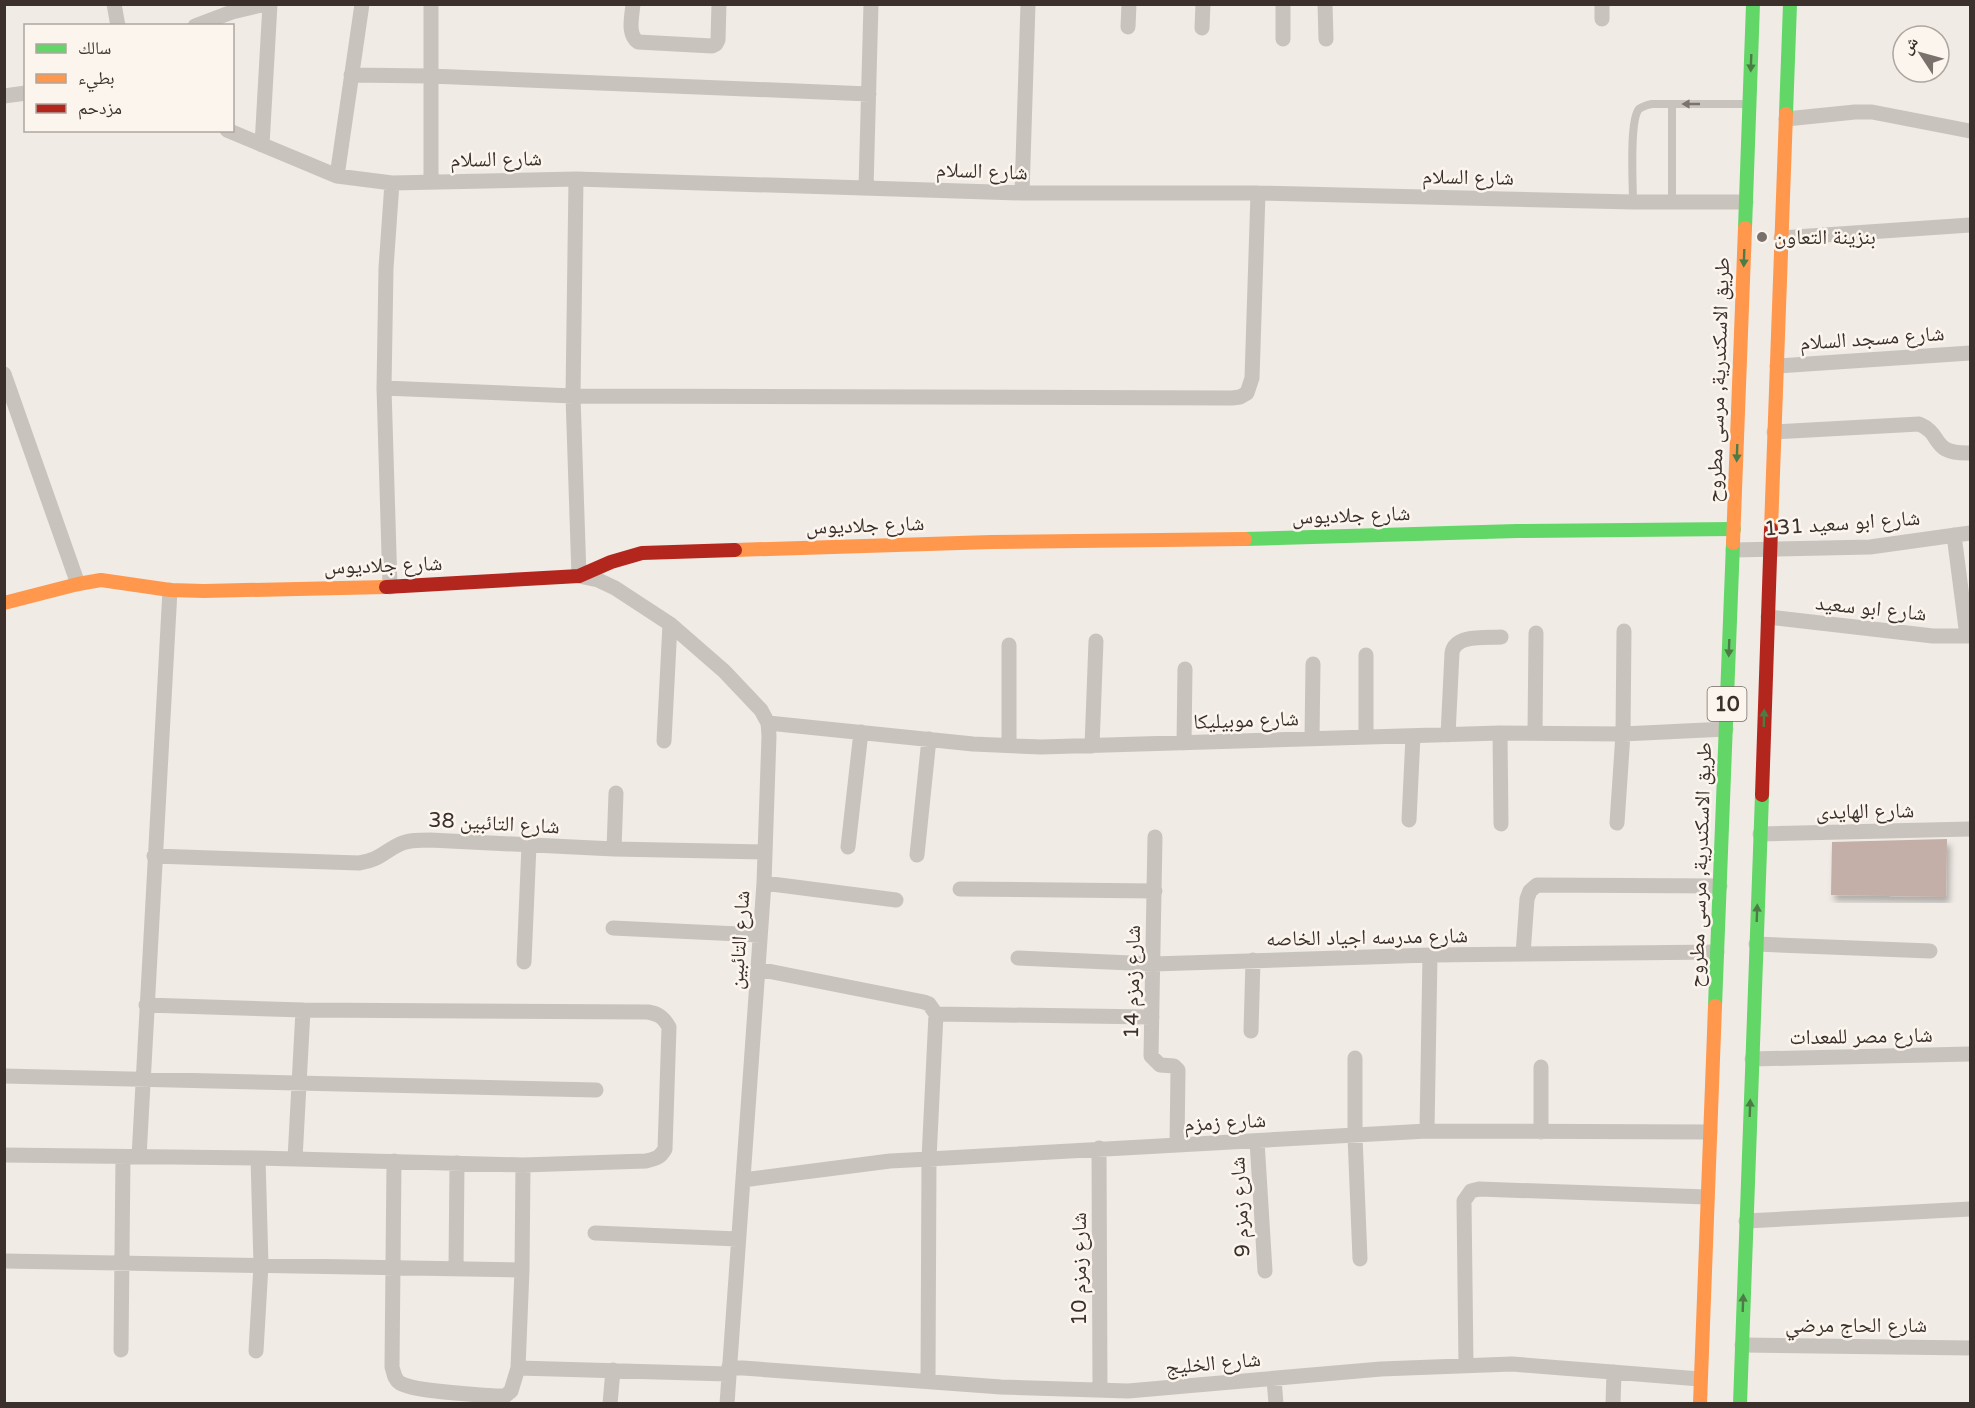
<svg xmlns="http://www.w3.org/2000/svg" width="1975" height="1408" font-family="'Varela Round','Noto Naskh Arabic',sans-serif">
<defs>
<filter id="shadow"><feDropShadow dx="3.5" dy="6" stdDeviation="3" flood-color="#0004"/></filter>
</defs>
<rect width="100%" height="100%" fill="#f0ebe5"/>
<path fill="#c3afa7" filter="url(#shadow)" d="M1947,839l-1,58 -115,-2 1,-53z"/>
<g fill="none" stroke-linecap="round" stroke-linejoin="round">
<path stroke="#c9c3be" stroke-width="8" d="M1633,202c0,-17 -4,-82 6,-93 4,-3 8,-4 13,-5h93
M1672,202v-98"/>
<path stroke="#c9c3be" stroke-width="15" d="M114,4l4,22
M431,4v177
M633,4c-1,13 -6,30 5,38l74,4 4,-2 2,-4 1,-36
M1325,4l1,35
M1602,19v-15
M195,26l37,-14 33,-8
M1128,27l1,-23
M1202,28l1,-24
M1283,39v-35
M351,75l79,1 439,18
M4,96l22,-3
M1786,119l69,-7h17l98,19
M227,130l110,46 55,7 184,-4 446,14h236l375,9h113
M262,145l8,-141
M337,176l25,-172
M576,179l-3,217 6,180 19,4 17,8 55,36 54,47 37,39 7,13 1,13 -5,147 -37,521
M866,188l5,-184
M1022,193l6,-189
M1781,238l189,-13
M1777,366l193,-13
M4,374l74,210
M384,388l189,8 659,2 8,-1 7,-4 5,-15 6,-185
M1774,432l145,-8c25,10 10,30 51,29
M1954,535l13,101
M1733,550l137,-3 100,-14
M390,587l-6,-199 2,-120 6,-85
M1768,617l165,19h37
M1009,645v100
M1366,655v82
M768,723l205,21 68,3 459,-14 123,1 103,-5
M1500,733l1,91
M1535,733l1,-100
M1448,735l4,-82c3,-19 34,-15 49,-16
M1312,739l1,-75
M664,741l6,-117
M1184,743l1,-74
M1092,746l4,-105
M1409,820l4,-84
M1617,823l6,-89 1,-103
M1760,834l210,-5
M1155,837l-4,219 9,9 14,1 4,4 -1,75
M848,847l13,-115
M614,849l2,-56
M917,855l12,-116
M154,856l205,7c21,-3 24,-11 41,-19 9,-4 20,-4 30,-4l184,9 151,3
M764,883l132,17
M960,889l195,2
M613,928l147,7
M1756,944l174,7
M1523,954l4,-55 3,-8 7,-6 183,1
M1018,958l135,6 277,-9 287,-3
M524,962l5,-117
M758,969l166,33 5,2 7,10 -7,145 -1,222
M936,1014l216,3
M1251,1031l2,-71
M1355,1058v78l5,123
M1752,1059l218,-5
M4,1076l592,14
M1427,1131l3,-176
M1541,1132v-65
M1257,1141l8,130
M1099,1148l1,242
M4,1155l254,3 265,7 123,-4c9,-2 14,-3 19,-12l4,-122c-6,-10 -10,-13 -21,-15l-345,-2 -157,-5
M139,1157l31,-567
M295,1159l8,-149
M394,1161l-2,206c2,6 2,12 8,16 15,9 74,11 95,13h10l6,-5 7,-23 4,-98 1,-105
M743,1180l147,-19 39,-2 498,-28 283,1
M1746,1221l224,-12
M595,1233l143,6
M4,1261l518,9
M456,1269l1,-106
M1742,1345l228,3
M121,1350l2,-193
M256,1351l5,-86 -3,-107
M1466,1365l-2,-164 7,-10 8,-2 228,8
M729,1367l272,20 127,4 253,-22 131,-5 188,15
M518,1368l210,6
M1274,1379l2,25
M610,1404l3,-34
M1613,1404l1,-32"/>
<path stroke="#63d668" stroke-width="14" d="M1786,114l4,-110
M1745,228l8,-224
M1245,539l272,-8 217,-2
M1715,1006l18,-463
M1740,1404l22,-609"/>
<path stroke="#ff974d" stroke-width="14" d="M1771,529l15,-415
M1733,543l12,-315
M735,550l256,-8 254,-3
M4,603l74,-19 23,-4 69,10 34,1 182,-4
M1700,1404l15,-398"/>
<path stroke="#b3261e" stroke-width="14" d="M386,587l193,-11 32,-14 31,-9 93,-3
M1762,795l9,-266"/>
</g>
<defs><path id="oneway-solid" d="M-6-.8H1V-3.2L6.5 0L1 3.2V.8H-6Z" transform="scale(1.5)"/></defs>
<g fill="#4d7b46">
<use href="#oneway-solid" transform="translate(1751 63) rotate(92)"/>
<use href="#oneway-solid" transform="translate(1744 258) rotate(92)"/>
<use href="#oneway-solid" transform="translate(1737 453) rotate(92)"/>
<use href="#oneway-solid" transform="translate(1729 648) rotate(92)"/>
<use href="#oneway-solid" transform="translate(1764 718) rotate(-88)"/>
<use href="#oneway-solid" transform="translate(1757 913) rotate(-88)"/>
<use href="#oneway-solid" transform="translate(1750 1108) rotate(-88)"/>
<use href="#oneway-solid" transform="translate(1743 1303) rotate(-88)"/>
</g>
<use fill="#7b726d" href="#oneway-solid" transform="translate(1691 104) rotate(180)"/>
<circle fill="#7a716c" stroke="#fbf5ee" stroke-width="2" cx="1762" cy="237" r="6"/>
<g text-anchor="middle" stroke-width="5" stroke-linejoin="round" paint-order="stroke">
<rect fill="#fbf5ee" stroke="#756b66" stroke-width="1.5" x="1707.5" y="687" width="39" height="34" rx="4.5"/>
<g font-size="20" font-weight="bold" fill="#3b302b">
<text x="1727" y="711">10</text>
</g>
<g font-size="21" fill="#3b302b" stroke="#fbf5ee">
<text transform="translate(496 159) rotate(-1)" y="7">شارع السلام</text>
<text transform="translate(982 171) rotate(2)" y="7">شارع السلام</text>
<text transform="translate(1468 177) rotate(1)" y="7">شارع السلام</text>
<text transform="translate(1872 338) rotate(-4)" y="7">شارع مسجد السلام</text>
<text transform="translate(1718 380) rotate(-88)" y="7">طريق الاسكندرية, مرسى مطروح</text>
<text transform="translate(1351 515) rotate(-2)" y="7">شارع جلاديوس</text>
<text transform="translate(1842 523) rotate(-4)" y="7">شارع ابو سعيد 131</text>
<text transform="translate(865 525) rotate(-2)" y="7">شارع جلاديوس</text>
<text transform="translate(383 565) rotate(-2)" y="7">شارع جلاديوس</text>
<text transform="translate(1871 608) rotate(6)" y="7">شارع ابو سعيد</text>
<text transform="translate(1246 720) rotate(-2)" y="7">شارع موبيليكا</text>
<text transform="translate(1865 811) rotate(-1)" y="7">شارع الهايدى</text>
<text transform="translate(494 823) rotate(3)" y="7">شارع التائبين 38</text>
<text transform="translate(1700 865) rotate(-88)" y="7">طريق الاسكندرية, مرسى مطروح</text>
<text transform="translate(1367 937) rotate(-1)" y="7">شارع مدرسه اجياد الخاصه</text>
<text transform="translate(739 940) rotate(-86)" y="7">شارع التائبين</text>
<text transform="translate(1132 982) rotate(-89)" y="7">شارع زمزم 14</text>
<text transform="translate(1861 1036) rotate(-1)" y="7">شارع مصر للمعدات</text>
<text transform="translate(1225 1122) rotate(-3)" y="7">شارع زمزم</text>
<text transform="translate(1240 1207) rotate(-93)" y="7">شارع زمزم 9</text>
<text transform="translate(1079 1269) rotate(-90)" y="7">شارع زمزم 10</text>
<text x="1856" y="1332">شارع الحاج مرضي</text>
<text transform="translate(1213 1363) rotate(-5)" y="7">شارع الخليج</text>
</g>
<g font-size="21" fill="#3b302b" stroke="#fbf5ee" text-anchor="start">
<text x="1774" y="244">بنزينة التعاون</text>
</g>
</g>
<rect width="1975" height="1408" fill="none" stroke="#3b302b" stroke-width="12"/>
<rect x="24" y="24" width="210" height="108" fill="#fbf5ee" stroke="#aea6a0" stroke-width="1.5"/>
<rect x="36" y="44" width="30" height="9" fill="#63d668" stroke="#aea6a0" stroke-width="1.5"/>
<text x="78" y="54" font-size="18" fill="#3b302b">سالك</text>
<rect x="36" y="74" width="30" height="9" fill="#ff974d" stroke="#aea6a0" stroke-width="1.5"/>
<text x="78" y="84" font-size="18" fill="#3b302b">بطيء</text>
<rect x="36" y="104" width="30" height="9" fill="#b3261e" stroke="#aea6a0" stroke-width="1.5"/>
<text x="78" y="114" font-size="18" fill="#3b302b">مزدحم</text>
<g transform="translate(1921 54) rotate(306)"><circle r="28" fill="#fbf5ee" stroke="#aea6a0" stroke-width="1.5"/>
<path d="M0-4.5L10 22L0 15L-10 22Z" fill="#7a716c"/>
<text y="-9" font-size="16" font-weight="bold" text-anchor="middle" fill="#3b302b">ش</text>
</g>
</svg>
